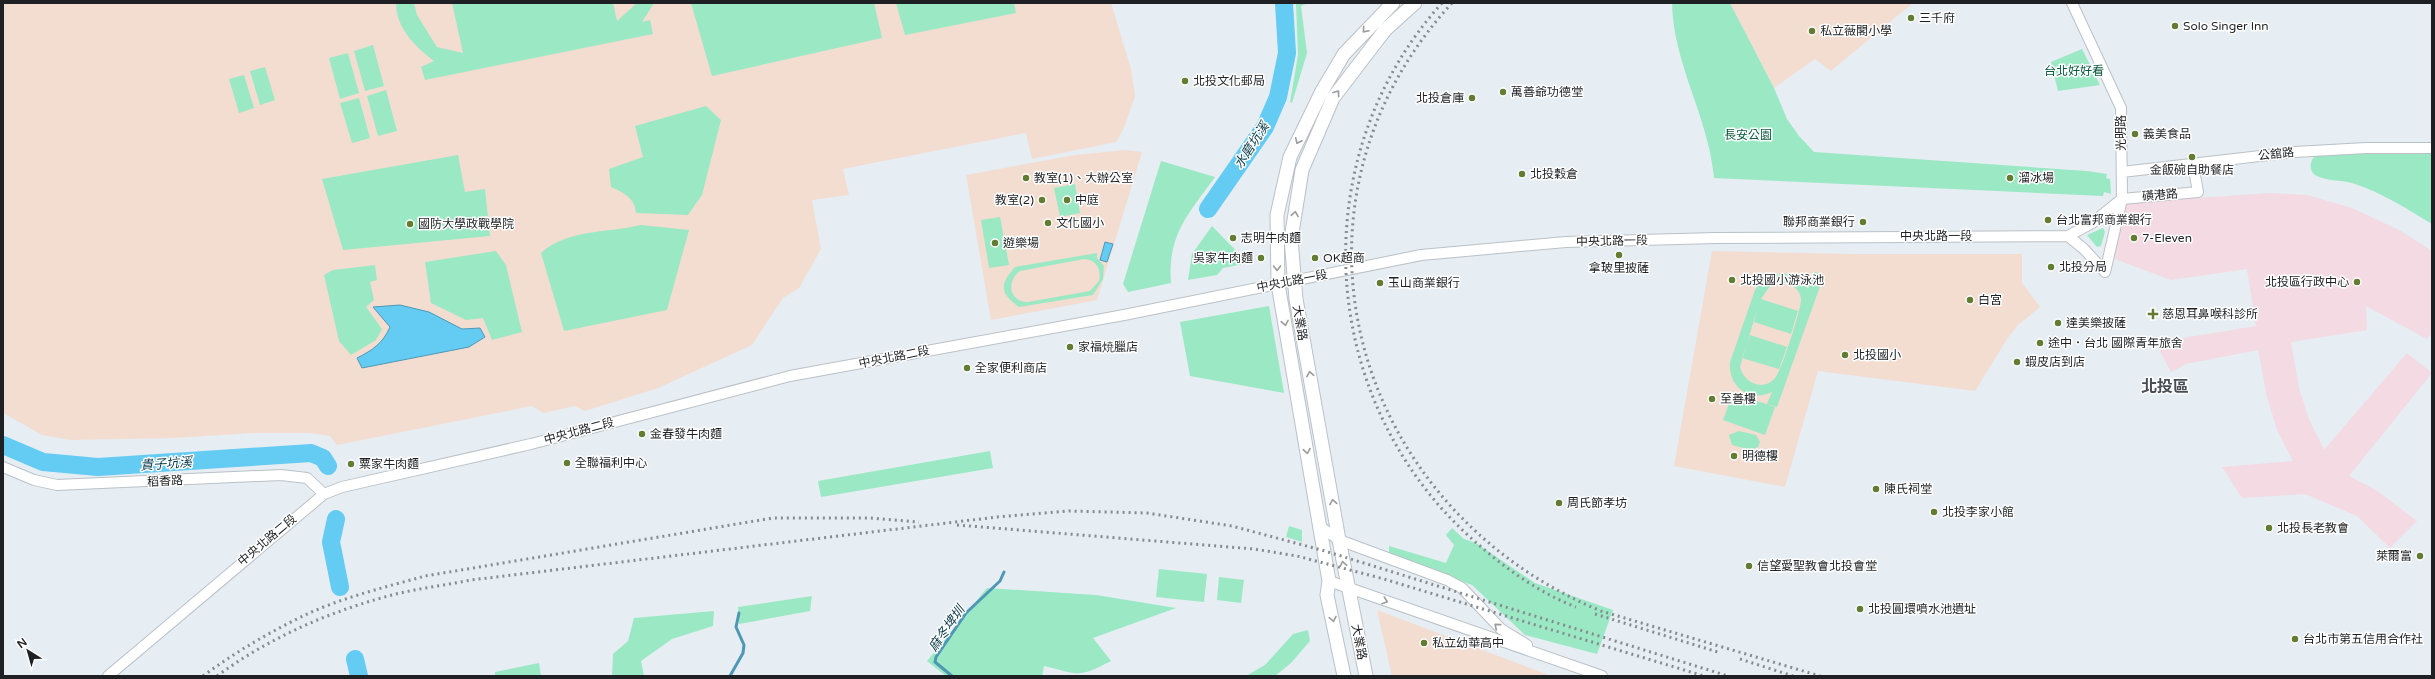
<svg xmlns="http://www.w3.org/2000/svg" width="2435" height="679" font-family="'Varela Round','Noto Sans TC',sans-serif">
<rect width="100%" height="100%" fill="#e6edf3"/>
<path fill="#f4dae2" d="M2271,193l36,2 45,13 49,23 31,20v82l-5,6 -61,-33 1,24 -76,12 8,46 10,31 15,31 83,-97 25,20 -83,103 27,14 41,31 -27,27 -33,-32 -52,-22 -63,4 -20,-31 71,-6 -16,-31 -10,-33 -9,-47 -72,14 -15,8 -13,-24 19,-9 79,-13 -9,-57 -76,11 -59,-22 12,-55z"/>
<path fill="#f3ddd1" d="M3,3h1108l20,66 4,27 -11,32 -8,14 -84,17 -6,-26 -183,36 6,26 -37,5 9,49 -22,39 -16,10 -31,47 -94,43 -73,23 -10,-5 -32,7 -11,-7 -195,39 -7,-9 -20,-3h-58l-77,5 -105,2 -28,-5 -39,-22z
M1730,3h183l-82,68 -16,-12 -41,29z
M1126,150l16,2 -45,148 -106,20 -25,-145 109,-20z
M1712,251l141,3h169v29l18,24 -22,18 -11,14 -32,52 -157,-20 -33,116 -111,-21z
M1377,610l174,66h-159z"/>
<path fill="#9be8c4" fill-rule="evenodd" d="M396,3h18l3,12 20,32 26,6 -11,-50h161l4,18 20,-18h17l-12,19 8,-2 3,14 -228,46 -4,-13 13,-6c-18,-14 -38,-32 -38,-58z
M691,3h183l8,35 -170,38z
M896,3h118l2,10 -111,22z
M1296,3h12l-7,3 6,47 -15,50 -2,-1 8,-47z
M1672,3h58l44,85 13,31 12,17 15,16 273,19 20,3 -1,4 4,1 1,15 -7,-2 -1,4 -389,-18c-5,-60 -41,-114 -42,-175z
M373,45l11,41 -19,5 -11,-40z
M2082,49l18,36 -42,6 -7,-29z
M348,53l11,40 -19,6 -11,-41z
M265,67l10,33 -15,5 -10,-34z
M244,75l10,33 -15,5 -10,-34z
M386,90l11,41 -19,5 -11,-40z
M359,98l11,40 -18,5 -12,-40z
M706,106l15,14 -19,75 -14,20 -52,-2c-1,-15 -12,-20 -25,-26l-2,-18 34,-12 -8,-31z
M2320,153l112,1v70c-25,-15 -51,-32 -80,-41 -11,-3 -27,-2 -37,-8 -8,-6 -4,-19 5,-22z
M458,155l7,37 20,-3 5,47 -147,14 -21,-71z
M1161,161l54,16c-26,36 -48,58 -44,106l-43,9 -5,-8z
M1075,184l5,29 -20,4 -6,-29z
M1000,217l9,48 -20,3 -8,-48z
M641,225l48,5 -22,80 -103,21 -23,-78c26,-24 67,-20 100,-28z
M1212,226l36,37 -25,5 -6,7 -29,5 4,-26z
M2103,228l2,4 -4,14 -4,1 -10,-12z
M496,251l10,14 16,67 -30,8 -9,-22 -17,2 -35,-17 -6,-41z
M1097,253v5l7,8 -1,13 -10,16 -74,12c-19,-14 -20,-22 -4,-40zM1084,259c12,1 18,10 15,22l-9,10 -62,11c-19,0 -22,-21 -8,-31z
M375,265l2,15 -7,2 4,18 -8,7 16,22 -6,11 -25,15 -12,-14 -15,-66 9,-5z
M1814,272l10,3 -47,132 -10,-3 5,-12c-23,11 -44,-6 -42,-30l25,-72c13,-19 41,-24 53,-1zM1782,282c10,2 18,7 19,17 1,8 -20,73 -26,79 -12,14 -31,5 -35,-11l17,-57 -3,12 37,12 7,-23 -37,-12 9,-13z
M1269,306l15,87 -94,-17 -10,-54z
M1750,335l37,12 -8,22 -37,-11z
M1733,393l42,14 -10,28 -42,-15z
M1739,431l17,4 4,7 -2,5 -7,3 -19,-5 -3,-10z
M990,451l3,17 -172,29 -3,-16z
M1289,526l13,4v12l-16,-5z
M1452,528l12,11 12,4 59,40 78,27 -16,44 -72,-19 -53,-50 -79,-28 -4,-5v-6l57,17 8,-18 -8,-10z
M1159,569l48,5 -3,28 -48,-5z
M1219,577l25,3 -3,23 -24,-3z
M987,588l109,7 80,13 -83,30 18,23c-34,18 -32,13 -67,5l-2,10h-96l-19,-15z
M812,596l-2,15 -71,13 -1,-17z
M714,611l-1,15 -41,13 -31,22 3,15h-32l1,-22 15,-13 6,-23z
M1308,630l2,11 -19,22 -16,13h-29l19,-11 28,-31z
M539,663l2,13h-46v-4z"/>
<path fill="#64cbf3" stroke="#4f98b5" d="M1105,242l8,2 -6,18 -7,-2z
M400,305l29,7 33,17 18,-1 5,9 -16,10 -107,21 -5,-10c16,-8 26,-15 33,-31l-17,-20z"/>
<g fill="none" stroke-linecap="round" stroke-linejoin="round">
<path stroke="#4f98b5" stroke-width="3" d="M730,676l13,-23 1,-8 -8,-18 3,-14
M952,676l-17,-14 1,-5 30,-44 34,-32 4,-9"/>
<path stroke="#64cbf3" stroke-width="18" d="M1208,209l57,-82 13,-30 9,-44 -3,-50
M3,445l40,17 55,5 213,-14 12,5 5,8
M336,519l-5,23 9,45
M355,659l4,17"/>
<g stroke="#bac1c7" stroke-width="12">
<path id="minor" d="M2072,3l49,105 1,91 -17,73
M2122,172l173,-20 71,-4h66
M2122,199l76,-7 -5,-28
M2068,236l24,-13 30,-24
M3,467l31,13 23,5 224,-10 26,3 17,16
M1318,525l21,15 108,40 15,8 39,41 26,16
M1329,581l273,95
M108,676l216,-182 18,-7 189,-43 259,-68 334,-61 297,-60 145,-13 150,-4 352,-2 16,13 21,23"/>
</g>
<g stroke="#bac1c7" stroke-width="15">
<path id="major" d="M1344,676l-17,-81 2,-14 -51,-297 -1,-69 13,-58 32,-66 22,-37 49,-51
M1366,676l-27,-136 -43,-241 -5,-60 11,-69 31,-72 52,-68 30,-27"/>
</g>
<use href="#minor" stroke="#fff" stroke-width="10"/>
<use href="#major" stroke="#fff" stroke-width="13"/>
<path stroke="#868b8f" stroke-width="3" stroke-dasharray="2 4" stroke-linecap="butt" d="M1442,3c-140,155 -125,396 29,535 31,28 66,54 105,69
M1452,3c-187,204 -99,506 149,608l219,65
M957,525l297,24 43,7 87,23 320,97
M1595,614l126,39
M1740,659l53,17
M203,676c31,-23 65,-43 100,-60 37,-18 83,-29 122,-40l348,-58h98l48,4
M217,676c53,-39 116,-66 179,-82 25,-6 50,-9 75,-14l526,-63 72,-6 78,2 85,13 93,25 403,125"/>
</g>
<defs><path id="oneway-chevron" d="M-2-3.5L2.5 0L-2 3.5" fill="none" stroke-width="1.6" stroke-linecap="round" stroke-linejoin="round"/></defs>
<g stroke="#9a9b9c">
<use href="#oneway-chevron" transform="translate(1365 30) rotate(131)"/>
<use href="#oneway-chevron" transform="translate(1337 93) rotate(-53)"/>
<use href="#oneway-chevron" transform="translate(1298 141) rotate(115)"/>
<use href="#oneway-chevron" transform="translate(1295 214) rotate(-81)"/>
<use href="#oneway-chevron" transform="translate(1277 268) rotate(89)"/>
<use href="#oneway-chevron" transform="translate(1285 323) rotate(80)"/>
<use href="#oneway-chevron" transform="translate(1310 374) rotate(-100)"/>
<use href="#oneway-chevron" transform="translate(1307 451) rotate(81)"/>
<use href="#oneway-chevron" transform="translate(1333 502) rotate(-100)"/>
<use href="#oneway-chevron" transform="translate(1343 564) rotate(-101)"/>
<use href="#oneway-chevron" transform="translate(1385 601) rotate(19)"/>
<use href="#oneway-chevron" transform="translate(1333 619) rotate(79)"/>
<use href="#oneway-chevron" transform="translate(1497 626) rotate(-140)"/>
</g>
<g fill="#627d32" stroke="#fff" stroke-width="1.5">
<circle cx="1911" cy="18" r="4"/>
<circle cx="2175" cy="26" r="4"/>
<circle cx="1812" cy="31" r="4"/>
<circle cx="1185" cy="81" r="4"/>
<circle cx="1503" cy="92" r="4"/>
<circle cx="1472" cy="98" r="4"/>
<circle cx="2135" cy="134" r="4"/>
<circle cx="2192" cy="157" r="4"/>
<circle cx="1522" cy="174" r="4"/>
<circle cx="1026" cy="178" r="4"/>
<circle cx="2010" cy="178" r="4"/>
<circle cx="1042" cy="200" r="4"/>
<circle cx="1067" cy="200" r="4"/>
<circle cx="2048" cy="220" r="4"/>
<circle cx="1863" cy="222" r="4"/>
<circle cx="1048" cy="223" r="4"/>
<circle cx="410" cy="224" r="4"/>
<circle cx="1233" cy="238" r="4"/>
<circle cx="2134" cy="238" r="4"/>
<circle cx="995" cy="243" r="4"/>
<circle cx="1619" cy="255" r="4"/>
<circle cx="1261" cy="258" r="4"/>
<circle cx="1315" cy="258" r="4"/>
<circle cx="2051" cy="267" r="4"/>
<circle cx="1732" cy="280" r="4"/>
<circle cx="2357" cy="282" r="4"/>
<circle cx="1380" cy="283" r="4"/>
<circle cx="1970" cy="300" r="4"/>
<path d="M2151 308h4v4h4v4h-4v4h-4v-4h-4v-4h4z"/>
<circle cx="2058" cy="323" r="4"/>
<circle cx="2040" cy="343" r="4"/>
<circle cx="1070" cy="347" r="4"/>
<circle cx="1845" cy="355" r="4"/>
<circle cx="2017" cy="362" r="4"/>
<circle cx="967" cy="368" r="4"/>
<circle cx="1712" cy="399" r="4"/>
<circle cx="642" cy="434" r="4"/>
<circle cx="1734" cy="456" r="4"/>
<circle cx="567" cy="463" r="4"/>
<circle cx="351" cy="464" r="4"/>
<circle cx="1876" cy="489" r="4"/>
<circle cx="1559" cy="503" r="4"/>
<circle cx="1934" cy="512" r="4"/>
<circle cx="2269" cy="528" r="4"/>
<circle cx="2420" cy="556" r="4"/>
<circle cx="1749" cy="566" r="4"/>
<circle cx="1860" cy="609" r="4"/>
<circle cx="2295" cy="639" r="4"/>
<circle cx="1424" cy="643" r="4"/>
</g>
<g text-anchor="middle" stroke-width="3" stroke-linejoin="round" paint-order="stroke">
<g font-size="12" fill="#1e2023" stroke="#fff" text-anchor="start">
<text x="1919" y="22">三千府</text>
<text x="2183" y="30">Solo Singer Inn</text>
<text x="1820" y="35">私立薇閣小學</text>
<text x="1193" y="85">北投文化郵局</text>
<text x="1511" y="96">萬善爺功德堂</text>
<text x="1464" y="102" text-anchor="end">北投倉庫</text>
<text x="2143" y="138">義美食品</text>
<text x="2192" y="174" text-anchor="middle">金飯碗自助餐店</text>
<text x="1530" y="178">北投穀倉</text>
<text x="1034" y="182">教室(1)、大辦公室</text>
<text x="2018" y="182">溜冰場</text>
<text x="1034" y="204" text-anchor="end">教室(2)</text>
<text x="1075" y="204">中庭</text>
<text x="2056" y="224">台北富邦商業銀行</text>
<text x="1855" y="226" text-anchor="end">聯邦商業銀行</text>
<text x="1056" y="227">文化國小</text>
<text x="418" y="228">國防大學政戰學院</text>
<text x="1241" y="242">志明牛肉麵</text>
<text x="2142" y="242">7-Eleven</text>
<text x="1003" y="247">遊樂場</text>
<text x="1253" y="262" text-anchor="end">吳家牛肉麵</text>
<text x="1323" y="262">OK超商</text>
<text x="2059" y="271">北投分局</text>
<text x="1619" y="272" text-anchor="middle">拿玻里披薩</text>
<text x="1740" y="284">北投國小游泳池</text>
<text x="2349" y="286" text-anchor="end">北投區行政中心</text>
<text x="1388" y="287">玉山商業銀行</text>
<text x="1978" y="304">白宮</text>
<text x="2162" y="318">慈恩耳鼻喉科診所</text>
<text x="2066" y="327">達美樂披薩</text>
<text x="2048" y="347">途中．台北 國際青年旅舍</text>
<text x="1078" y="351">家福焼臘店</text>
<text x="1853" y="359">北投國小</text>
<text x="2025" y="366">蝦皮店到店</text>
<text x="975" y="372">全家便利商店</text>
<text x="1720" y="403">至善樓</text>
<text x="650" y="438">金春發牛肉麵</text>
<text x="1742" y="460">明德樓</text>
<text x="575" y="467">全聯福利中心</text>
<text x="359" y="468">粟家牛肉麵</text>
<text x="1884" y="493">陳氏祠堂</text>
<text x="1567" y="507">周氏節孝坊</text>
<text x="1942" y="516">北投李家小館</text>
<text x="2277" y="532">北投長老教會</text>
<text x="2412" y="560" text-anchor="end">萊爾富</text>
<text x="1757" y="570">信望愛聖教會北投會堂</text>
<text x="1868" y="613">北投圓環噴水池遺址</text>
<text x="2303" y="643">台北市第五信用合作社</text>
<text x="1432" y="647">私立幼華高中</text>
</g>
<g font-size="12" fill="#0b593e" stroke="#fff">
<text x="2074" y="75">台北好好看</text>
<text x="1748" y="139">長安公園</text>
</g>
<g font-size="12" fill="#1e2023" stroke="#fff">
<text transform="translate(2121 133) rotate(-90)" y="4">光明路</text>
<text transform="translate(2276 154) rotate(-6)" y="4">公舘路</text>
<text transform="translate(2160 195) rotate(-5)" y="4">磺港路</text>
<text x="1936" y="240">中央北路一段</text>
<text transform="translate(1612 241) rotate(-1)" y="4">中央北路一段</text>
<text transform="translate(1292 281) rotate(-11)" y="4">中央北路一段</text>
<text transform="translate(1300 323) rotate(80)" y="4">大業路</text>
<text transform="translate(894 357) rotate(-11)" y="4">中央北路二段</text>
<text transform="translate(579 431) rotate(-15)" y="4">中央北路二段</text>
<text transform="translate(165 481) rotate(-3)" y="4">稻香路</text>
<text transform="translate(267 540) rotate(-40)" y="4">中央北路二段</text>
<text transform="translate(1359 642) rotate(79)" y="4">大業路</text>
</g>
<g font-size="13" font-style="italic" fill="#0a3a4a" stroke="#fff">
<text transform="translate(1251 145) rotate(-57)" y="5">水磨坑溪</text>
<text transform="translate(166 463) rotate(-4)" y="5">貴子坑溪</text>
<text transform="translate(946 628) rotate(-55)" y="5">麻冬埤圳</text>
</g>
<g font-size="16" font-weight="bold" fill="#484e53" stroke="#fff">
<text x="2165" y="392">北投區</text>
</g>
</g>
<rect width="2435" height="679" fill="none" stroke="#1e2023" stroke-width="8"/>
<g transform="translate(28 651) rotate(323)" stroke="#ffffff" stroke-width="3" paint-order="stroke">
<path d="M0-3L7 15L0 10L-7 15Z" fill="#1e2023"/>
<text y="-6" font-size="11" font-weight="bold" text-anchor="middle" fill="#1e2023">N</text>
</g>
</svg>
